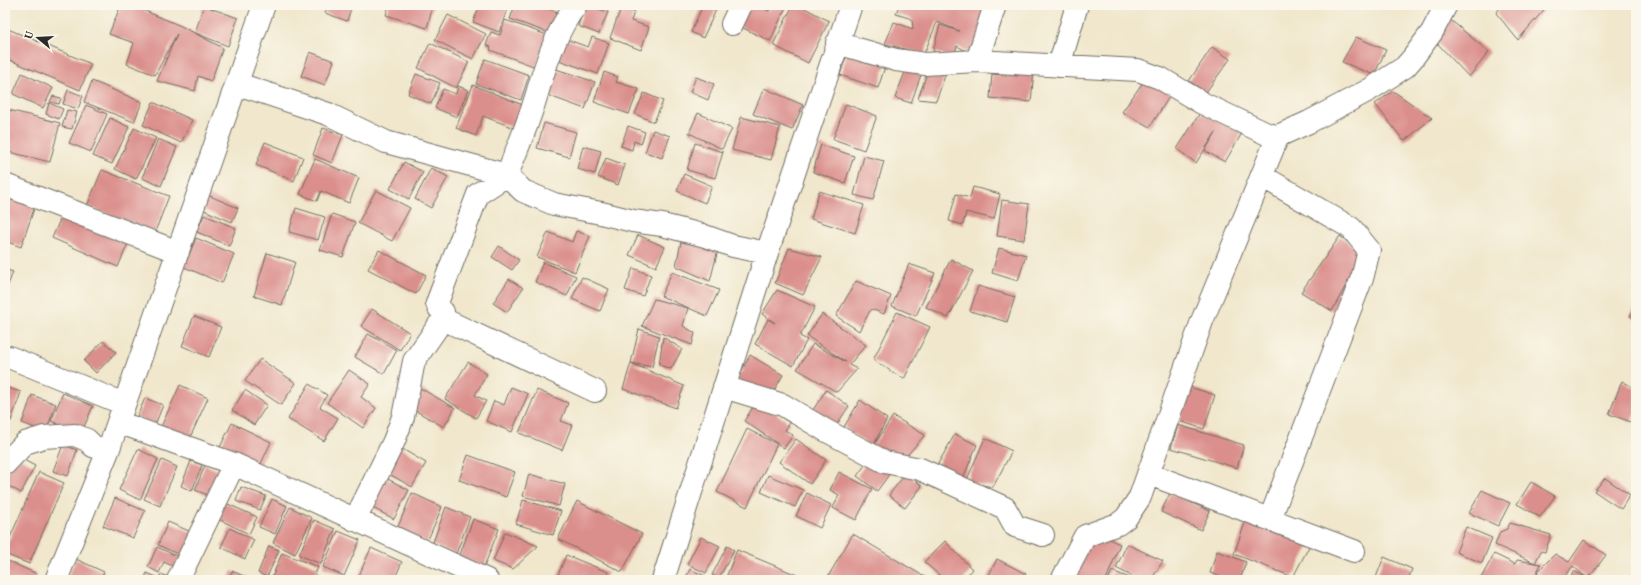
<svg xmlns="http://www.w3.org/2000/svg" width="1641" height="585" font-family="Vollkorn,serif">
<rect width="100%" height="100%" fill="#fbf7ec"/>
<filter id="ink" filterUnits="userSpaceOnUse"><feTurbulence type="fractalNoise" baseFrequency=".025" numOctaves="2"/><feDisplacementMap in="SourceGraphic" scale="8" xChannelSelector="R" yChannelSelector="G"/><feConvolveMatrix kernelMatrix="1 2 1 2 8 2 1 2 1" color-interpolation-filters="sRGB"/></filter>
<filter id="wash" filterUnits="userSpaceOnUse"><feTurbulence type="fractalNoise" baseFrequency=".012" numOctaves="4" result="noise"/><feDisplacementMap in="SourceGraphic" scale="16" xChannelSelector="R" yChannelSelector="G"/><feGaussianBlur stdDeviation="0.9" result="paint"/><feColorMatrix in="noise" values="0 0 0 0 0 0 0 0 0 0 0 0 0 0 0 0 0 1.4 0 .05"/><feComposite in="paint" operator="in"/></filter>
<g filter="url(#wash)">
<rect width="100%" height="100%" fill="#f0e7cc"/>
<g id="blocks">
<path fill="#db8f8c" d="M121,5h10l50,21 42,22 -12,33 -13,-5 -3,15 -38,-10 20,-47 -22,41 -28,-11 7,-21 -25,-9z
M204,5h8l-2,3 28,10 -10,28 -33,-13z
M328,5h24l-5,16 -22,-8z
M389,5h40l4,1 -6,22 -41,-13z
M480,5h29l-10,27 -26,-10z
M515,5h23l19,7 -8,21 -39,-14z
M585,5l23,7 -9,22 -21,-8z
M622,5l14,1 -5,15 18,6 -8,23 -31,-12z
M703,5l13,5 -13,28 -12,-6z
M749,5h7l13,6 3,-6h15l-17,36 -31,-15z
M793,5h6l30,16 -21,42 -35,-18z
M899,5l44,1 46,-1 -17,49 -15,-8 -4,12 -20,-7 7,-26 19,6 -22,-9 -13,32 -39,-10 9,-22 19,7 -1,-10 -16,-5z
M1502,5h46l-30,35 -22,-27z
M448,15l38,19 -13,25 -38,-19z
M1447,17l42,35 -20,25 -33,-35z
M505,20l42,15 -11,32 -46,-17 1,-3 -5,-2 5,-13 9,3z
M8,29l83,35 -11,26 -75,-32v-22z
M592,37l17,6 -11,31 -42,-15 7,-21 25,9z
M1356,37l30,13 -12,25 -32,-13z
M430,43l39,19 -13,26 -38,-20z
M1212,47l18,12 -24,33 -17,-11z
M848,51l38,13 -8,24 -38,-13z
M310,52l24,9 -9,24 -24,-9z
M485,59l44,16 -8,25 -45,-16z
M907,67l15,5 -11,31 -16,-5z
M553,68l42,14 -10,27 -41,-15z
M1020,68l14,2 -3,32 -41,-4 2,-24 26,2z
M928,70l18,3 -10,28 -18,-2z
M604,72l14,5 -2,5 23,7 -10,25 -35,-12z
M22,73l31,15 -10,20 -30,-14z
M416,74l24,9 -9,21 -23,-10z
M696,77l18,7 -6,16 -18,-8z
M1146,78l25,16 -21,33 -28,-15z
M92,81l50,21 -8,20 -50,-20z
M473,85l50,20 -9,23 -31,-12 -7,20 -20,-8z
M458,86l10,4 -11,27 -22,-9 8,-19 13,5z
M764,88l39,17 -11,25 -39,-16z
M68,90l15,6 -5,13 -15,-5z
M1393,91l39,27 -28,23 -29,-37z
M644,93l19,8 -9,21 -19,-8z
M53,96l8,2 -2,6 -9,-2z
M153,102l39,18 -11,23 -38,-18z
M49,103l14,6 -4,10 -13,-5z
M846,104l31,12 -13,34 -31,-11z
M86,105l21,9 -16,38 -22,-9z
M5,109l55,14 -10,39 -45,-11z
M67,110l10,2 -5,17 -10,-2z
M698,113l34,16 -10,20 -33,-16z
M1200,113l42,20 -17,29 -20,-11 11,-19 -20,31 -19,-14z
M741,117l39,10 -9,33 -39,-10z
M110,118l19,9 -17,37 -19,-8z
M544,123l32,9 -7,25 -32,-9z
M628,126l17,6 -4,12 -7,-3 -2,9 -11,-4z
M134,128l22,10 -20,41 -21,-10z
M323,128l20,7 -11,28 -19,-8z
M653,130l17,6 -8,22 -17,-6z
M158,139l19,8 -16,39 -19,-8z
M265,142l38,15 -9,24 -38,-16z
M695,143l28,9 -8,26 -28,-8z
M821,145l33,11 -9,27 -32,-11z
M583,146l18,5 -6,23 -18,-5z
M864,156l20,5 -11,39 -19,-5z
M606,158l19,7 -7,20 -20,-8z
M315,159l44,19 -10,25 -28,-12 -4,10 -17,-7z
M404,162l19,10 -14,27 -19,-10z
M431,168l17,9 -17,31 -16,-9z
M102,170l67,26 -14,36 -68,-26z
M684,174l28,12 -7,17 -28,-12z
M973,187l27,7 -6,25 -28,-7 -3,13 -14,-4 7,-27 14,4z
M376,190l34,18 -18,33 -34,-18z
M819,191l45,14 -9,28 -44,-14z
M5,193l31,10 -15,44 -16,-6z
M203,193l35,15 -6,14 -35,-15z
M1002,200l27,4 -5,36 -27,-4z
M296,208l29,9 -7,23 -29,-8z
M63,213l66,28 -11,26 -66,-29z
M332,214l23,8 -12,35 -23,-7z
M204,215l32,13 -7,18 -32,-14z
M576,231l14,5 -15,36 -38,-15 11,-25 24,10z
M638,235l27,12 -9,20 -27,-12z
M1340,236l23,18 -31,57 -31,-19z
M682,237l36,13 -8,31 -34,-15z
M196,238l38,16 -12,29 -38,-16z
M499,246l20,14 -7,10 -20,-13z
M789,248l33,9 -19,38 -28,-12z
M999,248l27,7 -8,26 -26,-8z
M379,250l47,25 -10,19 -48,-25z
M267,253l28,9 -13,43 -28,-9z
M951,259l22,12 -25,47 -22,-11z
M543,262l33,14 -9,20 -32,-14z
M909,264l26,9 -19,43 -24,-10z
M633,268l18,7 -8,21 -18,-6z
M5,269l8,3 -8,21z
M672,272l47,18 -12,26 -46,-20z
M582,277l27,12 -9,22 -28,-12z
M509,279l14,9 -16,24 -14,-9z
M856,281l35,15 -7,18 -13,-5 -12,22 -23,-15z
M978,286l37,11 -8,25 -37,-11z
M777,290l38,17 -15,29 7,4 -14,26 -38,-22 13,-25 7,4 -13,-9z
M654,299l34,9 -5,18 12,7 -3,12 -50,-19z
M1636,306v14l-6,-4z
M372,309l38,24 -10,17 -39,-24z
M897,312l33,15 -26,52 -31,-19z
M822,314l44,31 -17,20 8,4 -20,23 -40,-23 16,-25 33,18 -39,-26z
M194,316l27,11 -12,30 -27,-11z
M639,329l20,7 -7,31 -21,-4z
M368,334l29,16 -13,24 -29,-17z
M663,337l19,12 -11,20 -12,-4z
M103,341l13,11 -20,21 -12,-12z
M750,355l33,20 -14,24 -32,-19z
M260,359l36,24 -15,22 -36,-24z
M468,362l19,12 -12,21 11,6 -10,17 -31,-19z
M631,363l53,23 -8,22 -53,-19z
M349,370l21,14 -9,13 15,11 -13,20 -36,-25z
M1622,381l14,8v24l-5,9 -22,-8z
M309,384l18,11 -7,12 18,11 -14,23 -36,-22z
M180,385l28,13 -20,44 -28,-13z
M5,387l16,5 -10,29 -6,-2z
M511,387l17,7 -16,38 -26,-11 8,-20 10,4z
M1190,387l25,8 -11,34 -25,-8z
M420,388l35,20 -11,19 -35,-20z
M245,390l22,15 -13,20 -22,-15z
M537,390l31,13 -7,18 11,4 -10,25 -43,-17z
M826,390l23,16 -17,26 -23,-16z
M63,393l30,13 -12,28 -30,-13z
M32,395l24,9 -10,28 -24,-9z
M145,398l18,7 -8,20 -18,-8z
M860,400l27,19 -15,29 -28,-21z
M757,401l33,22 -5,7 8,5 -9,13 -40,-27z
M893,416l32,19 -24,27 -29,-14z
M232,423l39,19 -11,24 -40,-19z
M1178,425l66,20 -7,23 -66,-20z
M747,429l30,15 -30,63 -30,-15z
M955,434l22,11 -14,33 -28,-9z
M985,438l27,13 -19,36 -27,-5z
M796,439l30,21 -16,24 -31,-22z
M63,445l14,5 -9,26 -15,-5z
M399,447l27,16 -14,24 -28,-16z
M138,449l20,10 -18,41 -21,-10z
M468,455l47,17 -9,25 -47,-17z
M871,457l20,15 -14,19 -20,-15z
M20,458l15,8 -14,27 -16,-9v-12z
M162,460l15,7 -17,39 -16,-7z
M191,461l11,4 -10,26 -11,-5z
M205,465l19,8 -9,25 -20,-8z
M39,472l25,11 -35,81 -24,-10v-5z
M839,472l33,17 -16,31 -23,-12 6,-13 -9,-5z
M906,473l16,13 -17,22 -16,-13z
M529,474l36,10 -6,22 -36,-10z
M768,475l35,15 -8,17 -34,-15z
M382,476l27,14 -15,29 -27,-14z
M1605,478l25,17 -9,14 -27,-18z
M1531,482l24,14 -15,21 -23,-13z
M241,487l25,9 -6,14 -24,-9z
M1482,490l28,13 -12,23 -29,-13z
M412,493l30,14 -15,35 -30,-13z
M807,493l24,12 -11,23 -24,-12z
M1170,493l40,18 -9,19 -40,-18z
M115,498l30,13 -12,27 -30,-12z
M272,499l15,7 -12,28 -16,-7z
M523,500l38,11 -8,24 -37,-11z
M221,501l36,16 -8,17 -35,-17z
M577,501l65,33 -20,38 -64,-33z
M290,507l22,11 -17,36 -22,-11z
M446,507l24,10 -14,37 -24,-9z
M1247,517l65,24 -19,36 -59,-23z
M473,519l26,10 -15,38 -25,-10z
M314,520l21,9 -14,35 -22,-9z
M168,522l28,12 -10,24 -28,-13z
M1510,523l41,12 -6,17 -4,-1 -6,12 6,1 -4,8 -5,8h-52l14,-26 21,10 2,-4 18,3 -40,-18 5,-13 7,-3z
M1466,527l26,11 -10,25 -26,-11z
M230,528l24,12 -9,19 -24,-12z
M338,531l22,9 -16,36 -21,-9z
M505,532l33,14 -25,23 -20,-8z
M1093,532l27,12 -14,36h-37z
M853,534l77,46h-104z
M701,537l19,9 -14,27 -19,-9z
M1584,540l22,15 -18,24 -15,-13 -11,14h-15l-10,-8 18,-18 14,8z
M945,541l27,28 -9,11h-18l-21,-18z
M1127,544l36,17 -12,19h-12l-23,-12z
M269,546l10,4 -12,27 -9,-4z
M727,546l7,4 -15,28 -7,-3z
M157,547l26,12 -5,10 -14,-7 -5,11 -11,-6z
M371,548l31,14 -8,18h-37z
M737,550l72,30h-84z
M1217,551l29,11 -6,18h-11l-19,-7z
M282,553l36,14 -5,13h-42z
M566,555l42,17 -3,8h-49z
M1384,557l28,12 -4,11h-33z
M76,559l28,13 -4,8h-29l-4,-2z
M997,559l29,15 -6,6 -33,-1z
M6,560l31,14 -3,6h-29z
M690,569l24,11h-29z
M232,571l21,9h-25z
M1112,571l23,9h-27z
M1574,571l16,9h-22z
M147,573l12,5 2,-4 15,6h-32z"/>
</g>
</g>
<g filter="url(#ink)">
<use href="#blocks" fill-opacity="0" stroke="#706d63" stroke-width="1"/>
<g fill="none" stroke-linecap="round" stroke-linejoin="round">
<g stroke="#706d63" stroke-width="24">
<path id="street" d="M576,5c-20,26 -31,61 -40,92 -8,27 -19,52 -29,78l16,16 31,13 47,9 32,8 29,4 40,10 31,11 34,7
M732,24l9,-19
M837,43l59,17 29,4 52,-3 161,9 22,8 42,25 65,31 11,2 31,-14 60,-32 36,-23 7,-8 20,-27 14,-27
M977,61l18,-56
M1059,66l18,-61
M238,84l90,30 58,28 121,33 -29,19 -41,109 2,5 4,4v7l-29,42 -11,56 -9,24 -39,79
M1262,176l89,52 18,22 -6,25 -93,244
M5,185l173,67
M443,319l152,72
M9,357l115,47
M724,387l59,18 42,25 60,32 35,7 85,39 10,18 28,9
M118,422l116,42 253,116
M5,464l20,-21 19,-6 31,-2 12,5 6,6 15,5
M1149,474l205,77
M56,580l52,-129 156,-446
M178,580l56,-116
M663,580l104,-327 84,-248
M1062,580l23,-44 33,-12 8,-6 14,-21 62,-176 76,-185"/>
</g>
<use href="#street" stroke="#fff" stroke-width="22"/>
</g>
</g>
<rect width="1641" height="585" fill="none" stroke="#fbf7ec" stroke-width="20"/>
<g transform="translate(38 38) rotate(288)" stroke="#fbf7ec" stroke-width="3" paint-order="stroke">
<path d="M0-3L7 15L0 10L-7 15Z" fill="#2b2b2b"/>
<text y="-6" font-size="11" font-weight="bold" text-anchor="middle" fill="#2b2b2b">U</text>
</g>
</svg>
